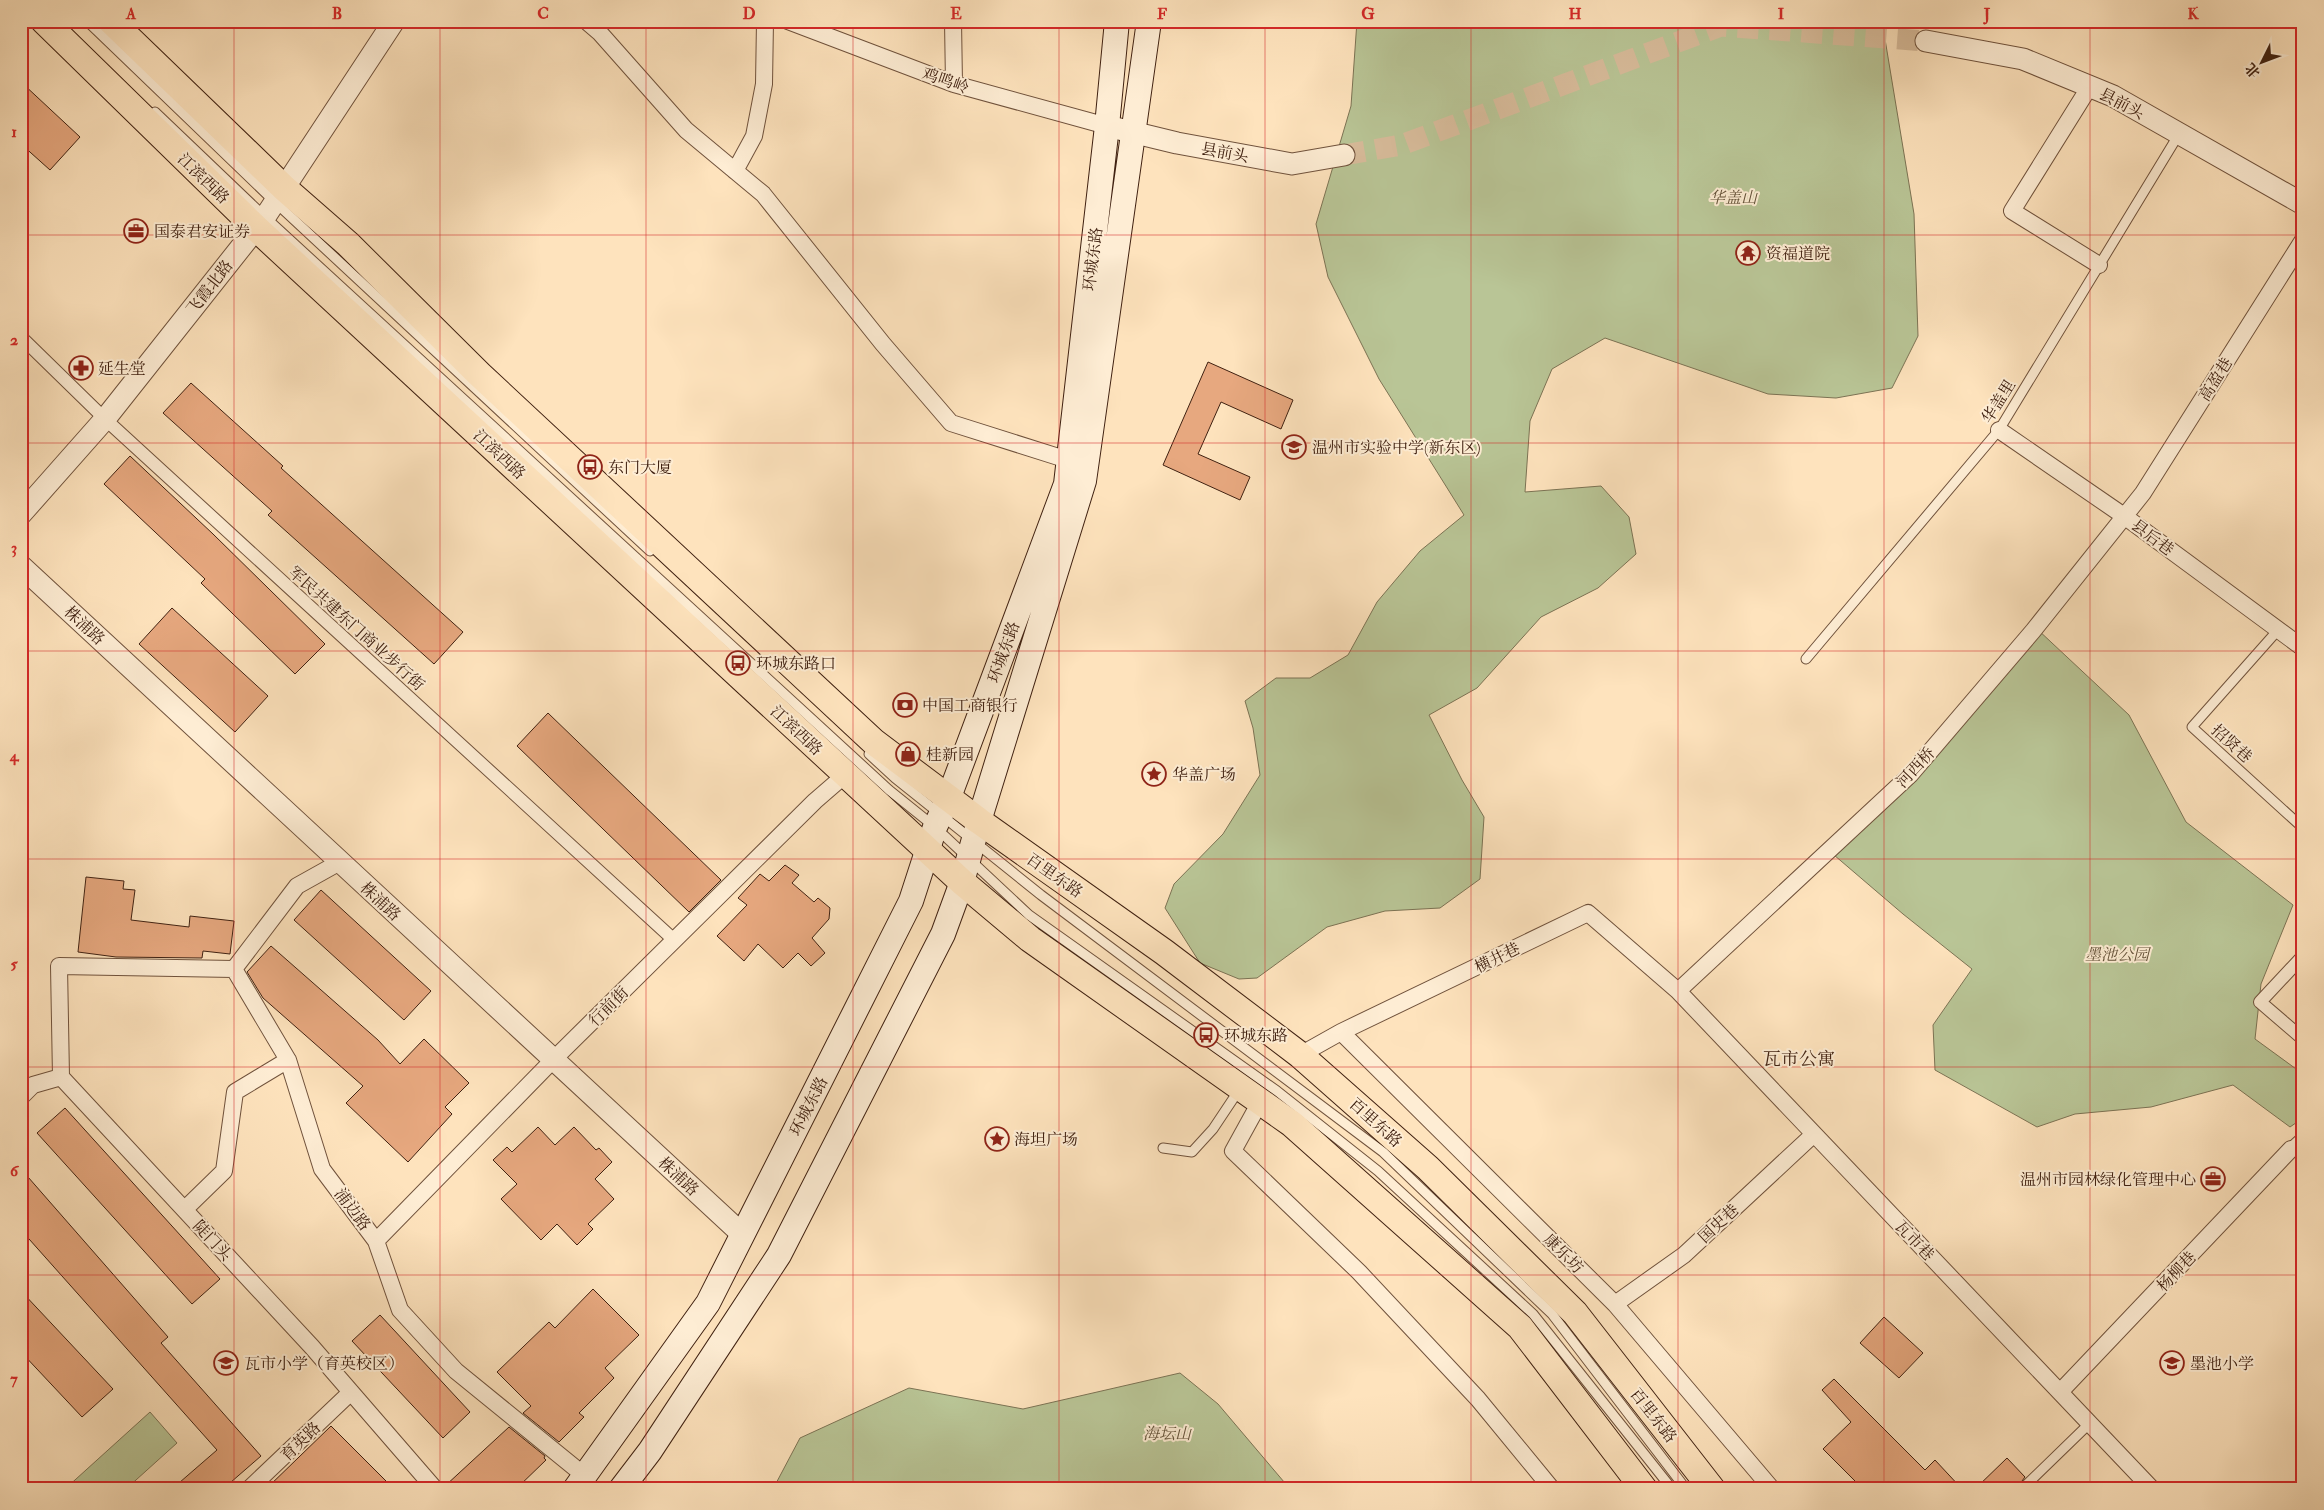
<svg xmlns="http://www.w3.org/2000/svg" width="2324" height="1510" font-family="'IM FELL Double Pica','Noto Serif SC',serif">
<rect width="100%" height="100%" fill="#fee3bd"/>
<filter id="stains"><feTurbulence type="fractalNoise" baseFrequency=".004" numOctaves="4"/><feColorMatrix values="0 0 0 0 .2 0 0 0 0 .09 0 0 0 0 .02 0 0 0 .5 -.17"/></filter>
<radialGradient id="worn" r=".72"><stop offset=".6" stop-color="#630" stop-opacity="0"/><stop offset="1" stop-color="#630" stop-opacity=".3"/></radialGradient>
<path fill="#b9c596" stroke="#7c7354" d="M1357,21h525l32,193 4,122 -26,52 -56,10 -68,-4 -163,-56 -53,31 -22,52 -5,71 76,-6 28,31 7,37 -38,34 -57,29 -64,71 -48,27 33,65 22,37 -4,62 -40,29 -55,3 -58,16 -70,51 -18,1 -39,-16 -35,-55 9,-24 49,-50 37,-59 -7,-47 -8,-27 31,-23h34l38,-23 29,-53 43,-51 44,-36 -85,-136 -51,-102 -12,-53 35,-118z
M2036,628l93,87 57,107 107,83 -32,79 -6,55 48,35v44l-13,9 -57,-42 -82,22 -76,7 -38,13 -102,-57 -2,-45 39,-56 -69,-55 -69,-59z
M1180,1373l38,31 72,85h-517l27,-51 109,-50 114,21z
M150,1412l27,31 -51,46h-61z"/>
<path fill="#e7a87f" stroke="#402111" d="M21,82l59,55 -30,33 -29,-26z
M1208,362l85,38 -12,29 -60,-27 -23,52 52,23 -10,23 -77,-35z
M191,383l92,83 -2,2 182,164 -29,32 -166,-149 4,-4 -109,-98z
M130,456l83,78 112,110 -30,30 -94,-91 4,-4 -101,-95z
M172,608l96,88 -33,36 -96,-88z
M548,713l173,167 -32,32 -172,-166z
M785,865l14,10 -7,8 22,19 4,-4 12,10 -1,11 -17,19 13,15 -14,13 -13,-13 -15,15 -25,-24 -14,17 -27,-25 30,-31 -9,-7 22,-24 9,7z
M86,877l38,4 -1,8 12,1 -4,30 58,7 1,-11 44,5 -4,33 -27,-3 -1,7 -86,-1 -38,-5z
M321,890l110,101 -27,29 -110,-100z
M271,946l107,94 22,24 24,-25 45,44 -24,24 7,7 -44,48 -62,-59 17,-17 -100,-88 -16,-26z
M65,1108l155,171 -28,25 -155,-171z
M538,1127l17,18 19,-18 22,23 3,-2 13,14 -17,17 19,20 -26,25 5,5 -16,16 -20,-21 -16,16 -40,-41 16,-15 -24,-24 14,-13 5,5z
M21,1169l147,168 -7,6 100,113 -38,33h-51l45,-39 -196,-220z
M593,1289l46,46 -34,33 9,10 -35,35 5,4 -25,25 -36,-29 8,-7 -34,-34 52,-50 6,6z
M21,1291l92,98 -31,28 -61,-65z
M380,1315l90,97 -27,26 -91,-97z
M1884,1317l39,36 -24,25 -39,-35z
M1834,1379l91,91 10,-10 27,29h-99l-40,-40 28,-27 -29,-32z
M331,1426l63,63h-128z
M509,1427l36,29 -1,2 2,2 -30,29h-71v-3z
M2007,1458l18,19 -9,12h-41z"/>
<g fill="none" stroke-linecap="round" stroke-linejoin="round">
<path stroke="#d8bc9b" stroke-width="21" stroke-dasharray="21 11" stroke-linecap="butt" d="M1344,155l57,-10 320,-119 205,15"/>
<g stroke="#70523c" stroke-width="11">
<path id="service" d="M87,21l188,181 375,349
M155,112l110,105 624,573 46,37 94,88 248,176 101,80 155,143 139,175
M2278,630l-86,97 111,101
M1806,659l193,-229 180,-296
M869,754l26,24 146,117 342,257 169,162 134,175
M1163,1148l29,4 21,-23 26,-39
M2022,1489l68,-66"/>
</g>
<g stroke="#70523c" stroke-width="14">
<path id="pedestrian" d="M21,337l84,82 569,521
M2303,956l-43,46 43,37
M2291,1149l12,-11"/>
</g>
<g stroke="#70523c" stroke-width="18">
<path id="minor" d="M586,21l14,12 86,97 77,64 120,150 68,79 117,37
M788,21l166,63 153,42
M953,21l1,63
M2090,86l-78,125 87,54
M735,171l19,-35 10,-52 1,-63
M1999,430l125,86 179,132
M234,969l63,-83 43,-24
M1678,991l232,-216 123,-144 110,-138 160,-253
M1341,1032l274,272 157,185
M1300,1055l41,-23 247,-119 90,78 474,498
M288,1060l-54,-91 -175,-3 2,111 251,270 123,142
M21,1097l12,-12 28,-8
M1260,1102l-27,49 126,121 119,127 74,90
M185,1209l39,-38 11,-79 53,-32 34,109 54,72 24,69 56,61 129,105
M376,1241l177,-181 262,-259 30,-26
M1615,1304l69,-49 130,-121
M2060,1392l231,-243
M249,1489l101,-96"/>
</g>
<g stroke="#70523c" stroke-width="23">
<path id="tertiary" d="M1926,41l97,18 90,37 190,108
M1107,126l70,17 115,21 52,-9
M21,514l84,-95 160,-202 129,-196
M21,566l722,669"/>
</g>
<g stroke="#402111" stroke-width="26">
<path id="secondary" d="M575,1489l133,-186 203,-402 24,-74 14,-30 117,-313 41,-358 10,-105
M621,1489l29,-38 129,-196 164,-321 19,-52 17,-61 105,-340 65,-460"/>
</g>
<g stroke="#402111" stroke-width="28">
<path id="primary" d="M44,21l212,207 706,654 68,57 262,185 228,203 124,162
M111,21l173,167 64,56 131,130 395,368 105,79 185,131 136,103 128,113 147,145 137,176"/>
</g>
<use href="#service" stroke="#feedd4" stroke-width="9"/>
<use href="#pedestrian" stroke="#feedd4" stroke-width="12"/>
<use href="#minor" stroke="#feedd4" stroke-width="16"/>
<use href="#tertiary" stroke="#feedd4" stroke-width="21"/>
<use href="#secondary" stroke="#feedd4" stroke-width="24"/>
<use href="#primary" stroke="#fee3bd" stroke-width="26"/>
</g>
<path fill="none" stroke="#d62828" stroke-width="1" stroke-opacity="0.55" d="M234,21v1468M440,21v1468M646,21v1468M853,21v1468M1059,21v1468M1265,21v1468M1471,21v1468M1678,21v1468M1884,21v1468M2090,21v1468M21,235h2282M21,443h2282M21,651h2282M21,859h2282M21,1067h2282M21,1275h2282"/>
<defs>
<g id="office-ring" transform="scale(1.25)"><circle r="9.5" fill="#feedd4" stroke="#8f2418" stroke-width="1.5"/><path d="M-6-3h4V-5.5h4V-3h4V5H-6ZM-1-4.5V-3h2v-1.5ZM-6 0V1H6V0Z" fill="#8f2418"/></g>
<g id="temple-ring" transform="scale(1.25)"><circle r="9.5" fill="#feedd4" stroke="#8f2418" stroke-width="1.5"/><path d="M0-6L5-2H3V0L6.5 2.5H4V6H1.5V3h-3V6H-4V2.5H-6.5L-3 0V-2H-5Z" fill="#8f2418"/></g>
<g id="pharmacy-ring" transform="scale(1.25)"><circle r="9.5" fill="#feedd4" stroke="#8f2418" stroke-width="1.5"/><path d="M-2-6h4v4h4v4h-4v4h-4v-4h-4v-4h4Z" fill="#8f2418"/></g>
<g id="school-ring" transform="scale(1.25)"><circle r="9.5" fill="#feedd4" stroke="#8f2418" stroke-width="1.5"/><path d="M0-5L7-2L0 1L-7-2ZM-4 1L0 2.5L4 1V4Q0 6-4 4Z" fill="#8f2418"/></g>
<g id="bus-ring" transform="scale(1.25)"><circle r="9.5" fill="#feedd4" stroke="#8f2418" stroke-width="1.5"/><path d="M-5-6H5V4H4V6H2V4H-2V6H-4V4H-5ZM-3.5-4V0h7V-4ZM-3.5 1.2v1.5H-2V1.2ZM2 1.2v1.5H3.5V1.2Z" fill="#8f2418"/></g>
<g id="bank-ring" transform="scale(1.25)"><circle r="9.5" fill="#feedd4" stroke="#8f2418" stroke-width="1.5"/><path d="M-6-4H6V4H-6ZM0-2.3a2.3 2.3 0 1 0 0 4.6a2.3 2.3 0 1 0 0-4.6Z" fill="#8f2418"/></g>
<g id="shop-ring" transform="scale(1.25)"><circle r="9.5" fill="#feedd4" stroke="#8f2418" stroke-width="1.5"/><path d="M-5-2.5h2.3a2.7 3.5 0 0 1 5.4 0H5L5.5 6h-11ZM-1.5-2.5h3a1.5 2.3 0 0 0-3 0Z" fill="#8f2418"/></g>
<g id="sight-ring" transform="scale(1.25)"><circle r="9.5" fill="#feedd4" stroke="#8f2418" stroke-width="1.5"/><path d="M0-6L1.8-2.2L6-1.7L2.9 1.2L3.7 5.4L0 3.3L-3.7 5.4L-2.9 1.2L-6-1.7L-1.8-2.2Z" fill="#8f2418"/></g>
</defs>
<g fill-rule="evenodd">
<use href="#office-ring" x="136" y="231"/>
<use href="#temple-ring" x="1748" y="253"/>
<use href="#pharmacy-ring" x="81" y="368"/>
<use href="#school-ring" x="1294" y="447"/>
<use href="#bus-ring" x="590" y="467"/>
<use href="#bus-ring" x="738" y="663"/>
<use href="#bank-ring" x="905" y="705"/>
<use href="#shop-ring" x="908" y="754"/>
<use href="#sight-ring" x="1154" y="774"/>
<use href="#bus-ring" x="1206" y="1035"/>
<use href="#sight-ring" x="997" y="1139"/>
<use href="#office-ring" x="2213" y="1179"/>
<use href="#school-ring" x="226" y="1363"/>
<use href="#school-ring" x="2172" y="1363"/>
</g>
<g text-anchor="middle" stroke-width="4" stroke-linejoin="round" paint-order="stroke">
<g font-size="16" fill="#402111" stroke="#feedd4">
<text transform="translate(946 80) rotate(19)" y="6">鸡鸣岭</text>
<text transform="translate(2122 103) rotate(27)" y="6">县前头</text>
<text transform="translate(1225 152) rotate(10)" y="6">县前头</text>
<text transform="translate(204 178) rotate(44)" y="6">江滨西路</text>
<text transform="translate(1092 259) rotate(-83)" y="6">环城东路</text>
<text transform="translate(209 287) rotate(-52)" y="6">飞霞北路</text>
<text transform="translate(2215 379) rotate(-58)" y="6">高盈巷</text>
<text transform="translate(1998 401) rotate(-58)" y="6">华盖里</text>
<text transform="translate(500 454) rotate(43)" y="6">江滨西路</text>
<text transform="translate(2153 537) rotate(37)" y="6">县后巷</text>
<text transform="translate(85 625) rotate(43)" y="6">株浦路</text>
<text transform="translate(357 628) rotate(42)" y="6">军民共建东门商业步行街</text>
<text transform="translate(1003 652) rotate(-70)" y="6">环城东路</text>
<text transform="translate(797 730) rotate(43)" y="6">江滨西路</text>
<text transform="translate(2232 743) rotate(42)" y="6">招贤巷</text>
<text transform="translate(1915 767) rotate(-47)" y="6">河西桥</text>
<text transform="translate(1055 875) rotate(35)" y="6">百里东路</text>
<text transform="translate(381 901) rotate(43)" y="6">株浦路</text>
<text transform="translate(1497 957) rotate(-26)" y="6">横井巷</text>
<text transform="translate(608 1006) rotate(-45)" y="6">行前街</text>
<text transform="translate(808 1106) rotate(-63)" y="6">环城东路</text>
<text transform="translate(1376 1122) rotate(42)" y="6">百里东路</text>
<text transform="translate(679 1176) rotate(43)" y="6">株浦路</text>
<text transform="translate(353 1209) rotate(53)" y="6">浦边路</text>
<text transform="translate(1718 1223) rotate(-43)" y="6">国史巷</text>
<text transform="translate(213 1240) rotate(47)" y="6">陡门头</text>
<text transform="translate(1915 1240) rotate(46)" y="6">瓦市巷</text>
<text transform="translate(1564 1253) rotate(45)" y="6">康乐坊</text>
<text transform="translate(2176 1271) rotate(-46)" y="6">杨柳巷</text>
<text transform="translate(1654 1415) rotate(52)" y="6">百里东路</text>
<text transform="translate(300 1441) rotate(-44)" y="6">育英路</text>
</g>
<g font-size="16" font-style="italic" fill="#645239" stroke="#feedd4">
<text x="1733" y="203">华盖山</text>
<text x="2117" y="960">墨池公园</text>
<text x="1167" y="1439">海坛山</text>
</g>
<g font-size="16" fill="#402111" stroke="#feedd4" text-anchor="start">
<text x="154" y="237">国泰君安证券</text>
<text x="1766" y="259">资福道院</text>
<text x="98" y="374">延生堂</text>
<text x="1312" y="453">温州市实验中学(新东区)</text>
<text x="608" y="473">东门大厦</text>
<text x="756" y="669">环城东路口</text>
<text x="922" y="711">中国工商银行</text>
<text x="926" y="760">桂新园</text>
<text x="1172" y="780">华盖广场</text>
<text x="1224" y="1041">环城东路</text>
<text x="1014" y="1145">海坦广场</text>
<text x="2196" y="1185" text-anchor="end">温州市园林绿化管理中心</text>
<text x="244" y="1369">瓦市小学（育英校区）</text>
<text x="2190" y="1369">墨池小学</text>
</g>
<g font-size="18" fill="#402111" stroke="#feedd4">
<text x="1799" y="1065">瓦市公寓</text>
</g>
</g>
<rect width="2324" height="1510" fill="none" stroke="#fee3bd" stroke-width="55"/>
<g transform="translate(2262 62) rotate(228)" stroke="#feedd4" stroke-width="4" paint-order="stroke">
<path d="M0-4L9 19L0 12L-9 19Z" fill="#402111"/>
<text y="-8" font-size="14" font-weight="bold" text-anchor="middle" fill="#402111">北</text>
</g>
<rect x="28" y="28" width="2268" height="1454" fill="none" stroke="#d62828" stroke-width="2"/>
<g font-size="16" text-anchor="middle" font-weight="bold" fill="#d62828">
<text x="131" y="19">A</text>
<text x="337" y="19">B</text>
<text x="543" y="19">C</text>
<text x="749" y="19">D</text>
<text x="956" y="19">E</text>
<text x="1162" y="19">F</text>
<text x="1368" y="19">G</text>
<text x="1575" y="19">H</text>
<text x="1781" y="19">I</text>
<text x="1987" y="19">J</text>
<text x="2193" y="19">K</text>
<text x="14" y="137">1</text>
<text x="14" y="345">2</text>
<text x="14" y="553">3</text>
<text x="14" y="761">4</text>
<text x="14" y="969">5</text>
<text x="14" y="1176">6</text>
<text x="14" y="1384">7</text>
</g>
<rect width="100%" height="100%" filter="url(#stains)"/>
<rect width="100%" height="100%" fill="url(#worn)"/>
</svg>
